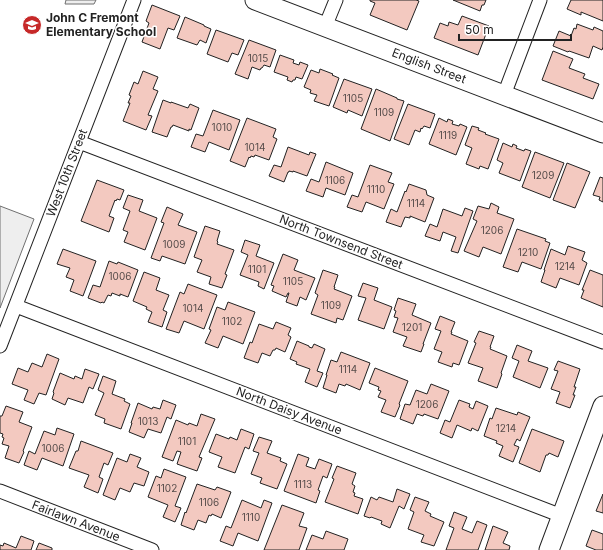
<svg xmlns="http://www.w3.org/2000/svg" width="603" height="550" font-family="Inter,sans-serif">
<rect width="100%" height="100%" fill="#fff"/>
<path fill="#eee" stroke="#6f6f6f" d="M66,0h30l-2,4h-29z
M0,206l34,13 -34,89z"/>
<path fill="#f3c9c0" stroke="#222" d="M370,0h46l3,1 -12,29 -37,-15 5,-12 -5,-2z
M453,0h33l-2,5h-2l-2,6z
M571,0h32v21l-22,-9v3l-14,-6z
M152,5l28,11 -6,14 -6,-2 -8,21 -18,-7 7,-19 -3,-2z
M462,16l27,10 -11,29 -44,-17 6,-15 8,3 1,-4 9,3z
M185,17l19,8v1l7,3 -5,14 -6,-3 -3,5 -20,-7z
M577,24l16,6 1,-3 9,4v16l-1,3 -9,-4 -4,12 -20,-7 -1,1 -15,-6 6,-15 12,5 3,-8 2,1z
M216,30l28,10 -6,15 -6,-2 -4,9 -21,-8z
M249,40l27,10 -6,17 -6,-2 -2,3h-1l-1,2 -8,-3 -4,12 -13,-5z
M553,51l20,8 -4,9 16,6 -2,4 16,6 -6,15 -51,-19z
M280,55l14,5 -1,3 6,2 1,-3 8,3 -6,14 -6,-2 -1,3h-2l-1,2 -5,-2 1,-3 -14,-5z
M320,69l13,5 -1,1 7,3 -10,28 -15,-5 3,-6 -7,-2 1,-3 -7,-3 7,-17 8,3z
M143,71l15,6 -5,12 5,2 -10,24 4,1 -6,14 -23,-9 7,-18h-2l3,-7 -2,-1 5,-13 4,2z
M344,79l28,10 -10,27 -14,-6 -1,3 -14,-6z
M376,89l21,9v1l7,2 -14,40 -29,-12z
M163,100l8,3v-1l17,6 2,-4 9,4 -8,22 -2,-1v2l-16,-6 -1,2h-1l-4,10 -15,-5z
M408,104l27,10 -5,14 -6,-2 -2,3 -1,-1 -1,4 -5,-2 -6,15 -15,-6z
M213,110l27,10 -11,30 -20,-8 -4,10 -14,-5 5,-13 7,2z
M247,118l29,11 -3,8 4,2 -8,21 -14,-5 -1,2 -3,-1 -1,2 -1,-1 -4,10 -15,-6z
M439,118l8,4 1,-3 5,2 -1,3 7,2 1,-2 7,3 -11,28 -27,-11z
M472,126l7,2 -1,2 8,3 -1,1 14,5 -11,30 -8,-3 -1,3 -13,-5 6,-16 -7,-3z
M503,143l9,4 1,-3 4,2 -1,2 8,3 1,-2 6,2 -11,30 -21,-8 4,-10 -6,-3z
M288,147l21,8 1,-3 6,2 -9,22 -14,-5v1l-4,-1v1h-1l-4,10 -15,-6 5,-11 7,2z
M535,152l29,11 -14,35 -28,-11z
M326,162l27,11 -8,22 -19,-7 -3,9 -17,-6 5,-12 8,3z
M567,163l23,9 -15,36 -22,-8z
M370,165l22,8 -4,9 6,2 -10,25 -18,-7 -4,10 -15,-5 5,-12 6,2z
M600,177l3,1v24l-4,-2 1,-3 -7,-2z
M97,180l27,10 -4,10 -3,-1 -1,2 -1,-1 -6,16 5,2 -5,14 -28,-11z
M409,184l17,6 1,5 7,3 -9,24 -15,-6v2l-5,-1 -4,10 -15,-5 5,-13 6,3 8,-21 1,1z
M128,195l15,5 -4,11 18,7 -12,32 -21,-8 4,-10 -5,-2 7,-19 -7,-3z
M491,203l8,4 -2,6 17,6 -13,35 -18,-7 -4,10 -15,-6 13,-30 -4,-2 5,-13 11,3z
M167,207l16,7 -5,11 19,7 -12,32 -23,-8 -2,5 -9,-3 13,-35 -3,-1z
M465,208l8,3 -15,42 -7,-2 5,-14 -13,-5 -3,9 -15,-5 5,-12 7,3 6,-18 19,7z
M205,226l15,5 -3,10 1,1 -1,2 17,6 -9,24 2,1 -5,13 -13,-4 2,-7 -14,-5 5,-12 -8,-3z
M517,229l29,10 -1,2 5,2 -9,26 -19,-7 -4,10 -15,-5z
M245,240l15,5 -4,11 18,7 -10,26 -6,-3 1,-4 -19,-7 8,-20 -7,-3z
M568,246l17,6 -3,8 5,3 -8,22 -19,-7 -4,10 -15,-6 4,-12h-1l7,-21 14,6z
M63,249l33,12 -13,35 -13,-5 4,-11 -8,-3 4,-9 -13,-4z
M283,254l15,6 -4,10 21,8 -9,22 -6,-3 -3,9 -11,-4 3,-9h-1l-2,4 -14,-6 2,-5 -3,-1z
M109,261l8,3 1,-2 20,8 -10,27 -8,-3v2l-8,-3 -1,3 -3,-1 -4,8 -2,-1 -1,1 -13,-5 5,-13 7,2z
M323,270l15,5 -4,12h1l-1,2 18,7 -9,24 -6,-2 -1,5 -25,-9 7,-19 -3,-2z
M590,270l13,5v32l-22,-9 3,-8h-2z
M144,272l16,6 -4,12 13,5 -6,15 4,2 -5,15 -14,-5 4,-10 -6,-3 1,-2 -14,-6z
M363,283l15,5 -4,12 18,7 -8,22 -26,-9 8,-22 -8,-2z
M188,284l29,11 -13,34 -20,-8 -5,12 -13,-4 14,-37 4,2z
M398,298l18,6 -4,11 19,8 -8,21h1l-3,8 -18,-6 4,-9 -14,-5 5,-14 -4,-1 2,-6 -2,-1z
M228,302l27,10 -12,32 -20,-8 -5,12 -13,-5 6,-13 -2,-1 8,-22 8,3z
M440,316l15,6 -4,10h1l-1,2 17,7 -9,24 -6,-2 -1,4 -14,-5 4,-10 -8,-3 7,-18 -6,-2z
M276,322l15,6 -3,7 3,2 -6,15 -9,-4 -1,2h-2l-3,6 -8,-3 -4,10 -14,-5 6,-16 2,1 7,-19 14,5z
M479,331l15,5 -4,11h1l-1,2 17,7 -6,17 1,1 -5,14 -19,-7 5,-13 -15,-5 8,-20 -2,-1z
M297,341l12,5v1l3,1 2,-4 11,5 -8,22 6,2 -6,14 -12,-5 5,-13 -14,-5 1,-2 -7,-3z
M517,345l15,6 -4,10 20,7 -8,20 -27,-11 6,-16 -7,-3z
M341,352l29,11 -10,27 -14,-6 -1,2 -6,-2 -3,9 -13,-5 4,-13h-1l5,-15 6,2z
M47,354l12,5 -13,36 -7,-2 -5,11 -10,-4 4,-10 -16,-6 6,-16 10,4 4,-9 10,4z
M558,361l22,8 -6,18h2l-3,8h2l-5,13 -14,-5 4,-11 -9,-3 7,-18 -4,-1z
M375,368l33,13 -9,23 1,1 -5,12 -14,-5 5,-12 -8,-3 3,-6 -3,-1 1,-3 -10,-4z
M85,369l14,5 -6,15 -4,-2 -6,16 -15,-5 -3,7 -13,-6 2,-6 -1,-1 7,-19 14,6 1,-3 7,3z
M103,376l13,5 -4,13 13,5 -1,2 6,3 -9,25 -17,-6 1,-4 -10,-4 9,-22 -6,-3z
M431,384l18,7 -11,28 -14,-5 -1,2 -6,-2 -4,10 -13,-5 5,-15 5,1 6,-15 11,4z
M163,400l13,5 -5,14 -4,-2 -6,16 -13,-4 -4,9 -15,-6 3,-9h-1l7,-20 14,6 1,-2 7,2z
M459,400l11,4 -1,3 4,2 3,-8 12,5 -10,25 -6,-3 -1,3 -14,-6 -5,13 -12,-5 5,-13 5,2z
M6,406l17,6 -4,10 13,5 -9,24 1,1 -5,11 -14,-5 4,-12 -7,-2 2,-6 -2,-1 1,-3 -3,-1v-17h2z
M496,408l21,7 1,-3 12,5 -10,24 -3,-2 -3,6 5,2 -6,15 -14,-6 4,-10 -7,-3 1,-2 -13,-5 6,-18 2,1z
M201,414l14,5 -16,38 3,1 -5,13 -20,-7 4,-12 -4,-1 -4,10 -11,-4 14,-37 12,5 1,-2 8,3z
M57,428l17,6 -11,32 -21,-8 -5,12 -13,-5 5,-14 6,3 9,-23 11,4z
M241,429l13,5 -5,15 -4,-2 -10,26 -17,-6 4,-10 -13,-5 7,-18 13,5 1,-2 7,3z
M532,429l32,12 -6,16 -9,-4 -1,2h-2l-6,17 -21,-9z
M259,437l13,4 -5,12 14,5 -1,3 7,3 -10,25 -17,-6 2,-5 -11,-4 8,-21 -6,-2z
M81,441l32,12 -5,12 -4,-2 -5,14 4,2 -5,14 -14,-6 5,-12 -20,-7 7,-17h2z
M130,454l11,4 -4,9 12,5 -5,14 -10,-3 -4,9 -10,-4 -5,12 -12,-5 14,-37 10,4z
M298,454l11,4 -3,8 9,3 4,-10 13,5 -5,14 -4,-2 -5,14 2,1 -4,12 -32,-12z
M337,466l19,7 -4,11 3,2 -2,6 2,1 -1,3 9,3 -5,15 -33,-12 9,-23 -2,-1z
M164,469l22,8 -11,29 6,2 -6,14 -12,-5 5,-12 -20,-8 8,-21 5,2z
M197,484l18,6 2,-3 14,5 -10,26 -9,-4 -1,2 -2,-1 -3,8 -8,-3 -4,10 -13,-5 4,-13 1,1z
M397,489l13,5 -6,15 -5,-3 -9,22 -9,-4 1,-3 -11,-4 -1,1 -6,-2 7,-19 6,3 2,-3 14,5z
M603,494v19l-7,-2z
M415,497l14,5 -4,9 6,3 -1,2 14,6 -10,24 -13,-4 3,-7 -16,-6 6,-17 -4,-2z
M242,500l19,8 3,-8 8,3 -14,38 -20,-8 -5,13 -13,-5 6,-15 5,2z
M282,505l22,8 -5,13 8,2 -8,22h-35z
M454,512l13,5 -5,12 10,4 5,-12 10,4 -9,25h-32l8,-22 -5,-2z
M493,526l15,6 -5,11 7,3 -1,4h-24z
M592,530l11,4v16h-7l-10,-4z
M326,531l22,8 -4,11h-38l6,-15 11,4z
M21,536l13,5 -3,9h-31v-5l3,1 1,-3 12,5z
M39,543l13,5v2h-16z"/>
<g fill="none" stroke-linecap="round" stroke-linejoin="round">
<g stroke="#222" stroke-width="15">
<path id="street" d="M325,27l11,-27
M504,95l36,-95
M79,142l524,200
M16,306l546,210
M0,346l134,-346
M0,491l152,59"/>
</g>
<g stroke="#222" stroke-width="21">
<path id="secondary" d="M255,0l348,133
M549,550l54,-144"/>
</g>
<use href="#street" stroke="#fff" stroke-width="13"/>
<use href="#secondary" stroke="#fff" stroke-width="19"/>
</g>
<defs>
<g id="school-disc" transform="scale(1)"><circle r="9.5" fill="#c62828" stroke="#fff"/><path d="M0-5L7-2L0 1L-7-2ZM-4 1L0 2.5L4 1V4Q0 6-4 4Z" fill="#fff"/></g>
</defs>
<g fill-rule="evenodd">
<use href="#school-disc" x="32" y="25"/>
</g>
<g text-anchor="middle" stroke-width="3" stroke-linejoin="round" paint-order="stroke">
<g font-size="10" fill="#564c4a">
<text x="258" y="62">1015</text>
<text x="353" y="102">1105</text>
<text x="384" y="116">1109</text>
<text x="222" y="131">1010</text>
<text x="448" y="139">1119</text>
<text x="255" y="151">1014</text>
<text x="543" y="179">1209</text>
<text x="335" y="184">1106</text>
<text x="376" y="193">1110</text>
<text x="416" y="207">1114</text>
<text x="492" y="234">1206</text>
<text x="174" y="248">1009</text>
<text x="528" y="256">1210</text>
<text x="565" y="270">1214</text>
<text x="257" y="273">1101</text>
<text x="120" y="280">1006</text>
<text x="293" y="285">1105</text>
<text x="331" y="309">1109</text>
<text x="193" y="312">1014</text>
<text x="232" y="325">1102</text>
<text x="412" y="331">1201</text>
<text x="348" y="373">1114</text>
<text x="427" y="408">1206</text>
<text x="148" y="425">1013</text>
<text x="506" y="432">1214</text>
<text x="187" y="445">1101</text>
<text x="53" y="452">1006</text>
<text x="303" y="488">1113</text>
<text x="167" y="492">1102</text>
<text x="209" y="506">1106</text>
<text x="251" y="521">1110</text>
</g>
<g font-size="12" font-weight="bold" fill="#222" stroke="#fff" text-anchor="start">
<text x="46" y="22">John C Fremont<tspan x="46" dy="14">Elementary School</tspan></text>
</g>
<g font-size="12" fill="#222" stroke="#fff">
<text transform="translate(429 66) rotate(21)" y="4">English Street</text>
<text transform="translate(67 173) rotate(-69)" y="4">West 10th Street</text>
<text transform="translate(341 242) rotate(21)" y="4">North Townsend Street</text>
<text transform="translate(289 411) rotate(21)" y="4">North Daisy Avenue</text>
<text transform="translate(76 521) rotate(21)" y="4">Fairlawn Avenue</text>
</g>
</g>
<path d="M459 34v6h112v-6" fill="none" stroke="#222222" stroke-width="2"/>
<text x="465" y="34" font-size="12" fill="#222222" stroke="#ffffff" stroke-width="3" paint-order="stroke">50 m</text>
</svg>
